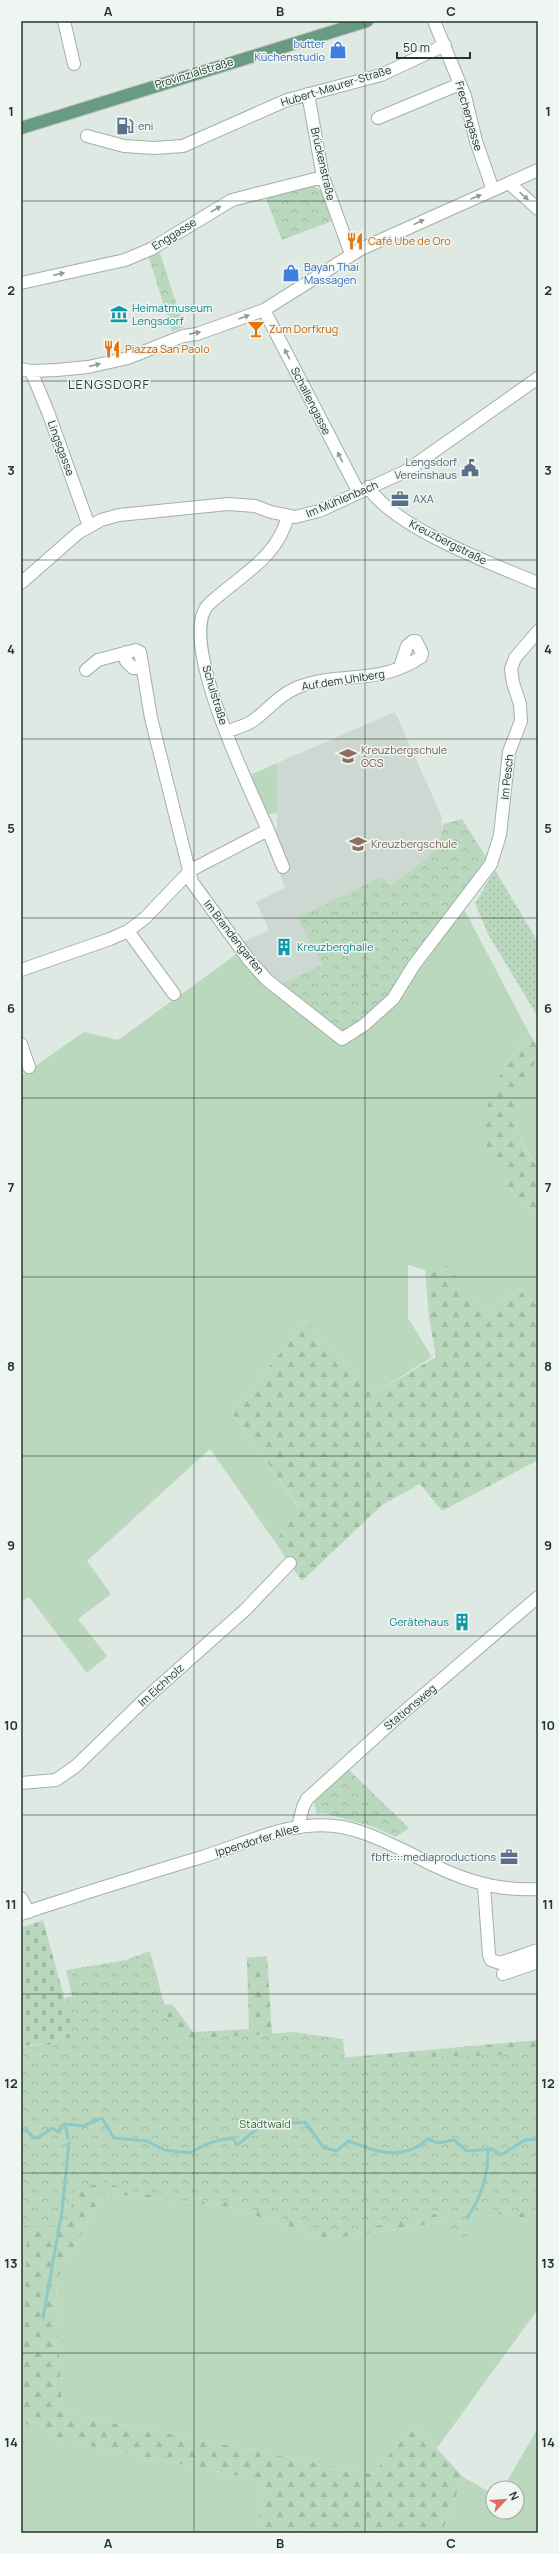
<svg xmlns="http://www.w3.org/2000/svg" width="559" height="2554" font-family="Manrope,sans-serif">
<defs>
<pattern id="forest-firs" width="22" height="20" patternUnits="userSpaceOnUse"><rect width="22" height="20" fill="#bad8bd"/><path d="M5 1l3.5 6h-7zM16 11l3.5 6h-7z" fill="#a0baa3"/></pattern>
<pattern id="cemetery-stones" width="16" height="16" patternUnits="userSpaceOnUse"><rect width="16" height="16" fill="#bad8bd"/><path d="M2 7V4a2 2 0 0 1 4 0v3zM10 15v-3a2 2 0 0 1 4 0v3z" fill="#a0baa3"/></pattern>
<pattern id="park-crowns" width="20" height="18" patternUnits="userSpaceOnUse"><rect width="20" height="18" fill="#bad8bd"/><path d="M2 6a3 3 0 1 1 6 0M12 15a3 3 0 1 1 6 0" fill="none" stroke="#a0baa3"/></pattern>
<pattern id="garden-dots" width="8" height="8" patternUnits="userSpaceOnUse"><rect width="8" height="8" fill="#bad8bd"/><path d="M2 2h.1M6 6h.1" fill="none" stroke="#a0baa3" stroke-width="1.8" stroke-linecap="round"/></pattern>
</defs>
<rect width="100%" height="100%" fill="#dfe9e3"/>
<path fill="#ced8d2" d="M395,712l46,103 2,18 -9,19 -120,94 8,20 -43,19 -36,-43 26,-12 -13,-28 29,-14 -7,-19 -4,-38 3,-3v-65z"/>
<path fill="#bad8bd" d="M277,763v50l-9,1 -18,-39z
M460,910l5,1 64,122 -26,35 6,120 29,27v90l-21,-16 -29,27 -41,-49 -22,3 -17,-5v53l24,39 -57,36 -69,-72 -74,91 67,97 -24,33 -65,-93 -123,112 24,33 -33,25 29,37 -20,17 -58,-76 -8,5v-526l63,-44 34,8 120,-87 36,40z
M538,1059v106c-23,-21 -30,-62 -14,-89 4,-6 10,-11 14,-17z
M103,2193l126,14 100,32 178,-26 31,11v85l-101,139 -22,-24 -42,50 -311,-61 -6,-132z
M21,2232l7,1 22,205 216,43 -10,52h-235z
M538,2428v105h-96l21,-56 30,17v18h24v-24h-14z"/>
<path fill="url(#forest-firs)" d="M529,1033c5,8 11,15 9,25 -2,7 -11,13 -14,20 -14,27 -10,66 14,87v50l-29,-27 -31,-59 25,-61z
M447,1266l41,50 29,-27 21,16v155l-96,51 -22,-27 -38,21 -80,76 -27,-39 24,-34 -67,-96 74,-91 69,72 61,-36 -7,-39 -4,-48z
M267,1956l5,78 57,4v21l209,-19v184l-31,-11 -178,26 -100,-32 -126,-14 -47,88 6,132 311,61 42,-50 48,53 -21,56h-186l10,-52 -216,-43 -28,-17 5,-188 -6,-1v-184l80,-17 55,-28 17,2 20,27 56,-3 -2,-71z"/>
<path fill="url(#cemetery-stones)" d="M43,1920l32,117 -54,10v-119z"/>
<path fill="url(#park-crowns)" d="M313,185l9,7 10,29 -50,19 -17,-44z
M159,250l25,77 -12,4 -24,-76z
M462,819l26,41 -97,137 -48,39 -64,-51 43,-20 -25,-47 85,-41 8,8c21,-16 54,-32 53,-61z
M347,1768l62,60 -13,9 -25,-11 -48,-13 -6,1 -3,-12z
M150,1951l24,90 120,-9 49,7 2,20 160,-4 33,-9v176l-10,-8 -42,-6 -22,32 -11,4c-10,-10 -4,-21 -3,-33l-113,23 -121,-35 -15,3 -38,-3 -60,-17 -27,8 -10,37 -45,-1v-177l53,-8 -9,-43 7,-2 -6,-26 60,-10z"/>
<path fill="url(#garden-dots)" d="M495,870l43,72v75l-50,-83 -13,-31z"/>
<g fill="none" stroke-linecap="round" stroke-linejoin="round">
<path stroke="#8dc9c6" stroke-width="3" d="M65,2124l3,14
M21,2131l5,-1 8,8 5,-1 13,-9 7,4 2,-6 4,-2 18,2 19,-8 12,20 33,3 17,9 26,3c14,-9 27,-14 43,-15l4,7 25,-20 43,-3 19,26 13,3 11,-10c30,11 53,21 80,-2l10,4 16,-3 13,11 25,-2 9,6 24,-15 13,-1
M467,2218c15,-22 21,-42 21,-69
M43,2318l19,-107 7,-68"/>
<g stroke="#a3b0a9" stroke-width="14">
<path id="minor" d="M64,21l10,43
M434,21l31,75 11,45 17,49
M308,94l15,83 28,77
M378,118l82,-34
M87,136l37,10 30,2 29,-2 104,-46 94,-25 64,-30
M509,183l29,26
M21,283l104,-23 26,-11 81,-49 91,-23
M264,310l94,181
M21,369l10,2 26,-1 31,-3 40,-9 55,-22 14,-2 67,-24 97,-61 177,-79
M31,371l17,41 41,114
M368,487c27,41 124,77 170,96
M21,583l57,-50 23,-13 18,-5 109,-11 27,2 16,6 24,5 24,-6 87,-40 132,-93
M126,652v9l7,7h10
M86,670l12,-10 38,-10 4,2 11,66 41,164 57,78 18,20 75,59 22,-14 29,-26 21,-34 77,-101 9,-29 9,-83 12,-31 -1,-17 -7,-21 -2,-14 4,-11 23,-27
M226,732c9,-4 20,-6 28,-12 15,-11 25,-25 44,-33 42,-16 80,-1 123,-30l1,-4 -6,-12h-3l-6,5 -7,21
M268,830l15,37
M128,931l46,63
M21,970l89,-31 18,-8 17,-13 46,-48 77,-40c-17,-39 -93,-193 -59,-226 31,-29 68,-45 79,-88
M21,1044l8,23
M21,1783l35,-3 20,-14 69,-67 100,-89 45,-47
M298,1827l5,-20 4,-8 85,-77 146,-125
M484,1886l5,69 2,5 9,3 38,-13
M21,1898l8,14
M21,1914c60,-20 121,-39 181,-57 45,-14 93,-39 140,-30 26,5 50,18 73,29 40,21 78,36 123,33
M503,1974l35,-12"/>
</g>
<g stroke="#bdc3c0" stroke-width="14">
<path id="major" d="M21,128l346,-107"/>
</g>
<use href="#minor" stroke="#fff" stroke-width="12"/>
<use href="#major" stroke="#689a84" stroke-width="12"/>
</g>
<defs><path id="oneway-solid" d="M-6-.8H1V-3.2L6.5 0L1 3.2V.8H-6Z"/></defs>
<g fill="#909b96">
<use href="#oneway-solid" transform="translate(524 196) rotate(41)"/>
<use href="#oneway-solid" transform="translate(476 197) rotate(-23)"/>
<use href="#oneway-solid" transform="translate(216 209) rotate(-30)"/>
<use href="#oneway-solid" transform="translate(419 222) rotate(-26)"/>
<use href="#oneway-solid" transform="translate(59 274) rotate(-13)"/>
<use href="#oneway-solid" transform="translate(244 317) rotate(-20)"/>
<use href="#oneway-solid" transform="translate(195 333) rotate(-11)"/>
<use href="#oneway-solid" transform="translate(287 354) rotate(-118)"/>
<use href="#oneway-solid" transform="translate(95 365) rotate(-13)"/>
<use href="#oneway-solid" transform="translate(340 457) rotate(-117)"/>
</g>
<path fill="none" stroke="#22372d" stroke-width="1" stroke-opacity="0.55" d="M194,21v2512M365,21v2512M21,201h517M21,381h517M21,560h517M21,739h517M21,918h517M21,1098h517M21,1277h517M21,1456h517M21,1636h517M21,1815h517M21,1994h517M21,2173h517M21,2353h517"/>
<defs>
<g id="shop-bare" transform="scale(1.38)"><path d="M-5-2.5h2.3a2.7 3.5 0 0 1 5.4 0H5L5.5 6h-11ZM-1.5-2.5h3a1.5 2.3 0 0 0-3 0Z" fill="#3f7fe0" stroke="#eff6f1" stroke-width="2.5" paint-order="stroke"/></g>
<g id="fuel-bare" transform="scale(1.38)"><path d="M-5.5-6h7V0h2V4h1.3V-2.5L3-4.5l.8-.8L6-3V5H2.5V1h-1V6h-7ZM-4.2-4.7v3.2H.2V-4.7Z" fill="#5c6f8a" stroke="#eff6f1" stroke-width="2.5" paint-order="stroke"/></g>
<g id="restaurant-bare" transform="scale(1.38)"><path d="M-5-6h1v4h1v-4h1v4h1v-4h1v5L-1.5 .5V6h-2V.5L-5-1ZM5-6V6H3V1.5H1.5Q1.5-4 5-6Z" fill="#e8710a" stroke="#eff6f1" stroke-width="2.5" paint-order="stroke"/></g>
<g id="museum-bare" transform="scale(1.38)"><path d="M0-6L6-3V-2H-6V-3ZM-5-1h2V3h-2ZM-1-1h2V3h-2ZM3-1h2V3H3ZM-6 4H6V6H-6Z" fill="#0f9aa8" stroke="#eff6f1" stroke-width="2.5" paint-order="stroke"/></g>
<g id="bar-bare" transform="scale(1.38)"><path d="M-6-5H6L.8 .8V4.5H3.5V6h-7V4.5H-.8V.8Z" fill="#e8710a" stroke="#eff6f1" stroke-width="2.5" paint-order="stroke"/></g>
<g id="civic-bare" transform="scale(1.38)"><path d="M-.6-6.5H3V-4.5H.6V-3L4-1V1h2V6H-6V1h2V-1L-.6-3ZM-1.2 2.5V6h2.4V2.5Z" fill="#5c6f8a" stroke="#eff6f1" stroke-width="2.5" paint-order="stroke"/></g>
<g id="office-bare" transform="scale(1.38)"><path d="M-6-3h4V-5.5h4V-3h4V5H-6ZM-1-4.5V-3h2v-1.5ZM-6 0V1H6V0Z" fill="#5c6f8a" stroke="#eff6f1" stroke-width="2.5" paint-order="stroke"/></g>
<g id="school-bare" transform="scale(1.38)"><path d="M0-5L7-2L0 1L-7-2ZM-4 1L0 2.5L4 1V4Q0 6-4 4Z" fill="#8d6e63" stroke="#eff6f1" stroke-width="2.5" paint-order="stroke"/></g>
<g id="building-bare" transform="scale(1.38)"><path d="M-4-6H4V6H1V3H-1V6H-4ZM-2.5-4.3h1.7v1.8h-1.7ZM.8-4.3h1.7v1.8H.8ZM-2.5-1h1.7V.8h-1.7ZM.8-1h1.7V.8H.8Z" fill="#0f9aa8" stroke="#eff6f1" stroke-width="2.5" paint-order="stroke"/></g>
</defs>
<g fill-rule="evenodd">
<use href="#shop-bare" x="338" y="50"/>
<use href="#fuel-bare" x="125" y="126"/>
<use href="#restaurant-bare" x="355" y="241"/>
<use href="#shop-bare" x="291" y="273"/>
<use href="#museum-bare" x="119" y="314"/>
<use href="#bar-bare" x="256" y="329"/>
<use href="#restaurant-bare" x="112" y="349"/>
<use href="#civic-bare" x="470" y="468"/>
<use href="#office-bare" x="400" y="499"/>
<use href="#school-bare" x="348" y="756"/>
<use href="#school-bare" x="358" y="844"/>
<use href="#building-bare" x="284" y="947"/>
<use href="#building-bare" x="462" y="1622"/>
<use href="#office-bare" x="509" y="1857"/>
</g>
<g text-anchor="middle" stroke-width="3" stroke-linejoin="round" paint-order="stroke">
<g font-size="11" fill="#366cbe" stroke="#eff6f1" text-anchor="end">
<text x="325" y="48">butter<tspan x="325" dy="13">Küchenstudio</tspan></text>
<text x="304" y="271" text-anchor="start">Bayan Thai<tspan x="304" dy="13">Massagen</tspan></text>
</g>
<g font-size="11" fill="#22372d" stroke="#eff6f1">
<text transform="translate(194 73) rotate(-17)" y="4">Provinzialstraße</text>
<text transform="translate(336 86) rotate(-17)" y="4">Hubert-Maurer-Straße</text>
<text transform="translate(469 116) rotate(74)" y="4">Frechengasse</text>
<text transform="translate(323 164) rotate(77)" y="4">Brückenstraße</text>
<text transform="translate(174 234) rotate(-32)" y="4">Enggasse</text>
<text transform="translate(311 401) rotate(63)" y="4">Schallengasse</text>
<text transform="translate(61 448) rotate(70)" y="4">Lingsgasse</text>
<text transform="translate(342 499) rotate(-23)" y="4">Im Mühlenbach</text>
<text transform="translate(448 542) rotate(27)" y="4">Kreuzbergstraße</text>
<text transform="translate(343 680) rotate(-9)" y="4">Auf dem Uhlberg</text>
<text transform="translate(215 695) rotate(73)" y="4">Schulstraße</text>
<text transform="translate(507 777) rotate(-84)" y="4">Im Pesch</text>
<text transform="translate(234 937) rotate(52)" y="4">Im Brandengarten</text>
<text transform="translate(161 1685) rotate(-42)" y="4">Im Eichholz</text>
<text transform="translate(410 1707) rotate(-40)" y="4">Stationsweg</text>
<text transform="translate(257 1840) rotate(-17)" y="4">Ippendorfer Allee</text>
</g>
<g font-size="11" fill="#4e5e75" stroke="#eff6f1" text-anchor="start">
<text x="138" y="130">eni</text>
<text x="457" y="466" text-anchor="end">Lengsdorf<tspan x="457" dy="13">Vereinshaus</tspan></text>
<text x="413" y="503">AXA</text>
<text x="496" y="1861" text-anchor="end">fbft::::mediaproductions</text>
</g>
<g font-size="11" fill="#c56008" stroke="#eff6f1" text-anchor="start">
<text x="368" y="245">Café Ube de Oro</text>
<text x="269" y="333">Zum Dorfkrug</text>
<text x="125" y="353">Piazza San Paolo</text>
</g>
<g font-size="11" fill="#0d838f" stroke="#eff6f1" text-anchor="start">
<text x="132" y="312">Heimatmuseum<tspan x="132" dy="13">Lengsdorf</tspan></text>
<text x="297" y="951">Kreuzberghalle</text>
<text x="449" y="1626" text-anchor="end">Gerätehaus</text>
</g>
<g font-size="11" fill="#785e54" stroke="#eff6f1" text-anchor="start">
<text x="361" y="754">Kreuzbergschule<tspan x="361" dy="13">OGS</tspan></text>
<text x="371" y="848">Kreuzbergschule</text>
</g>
<g font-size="11" fill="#31693c" stroke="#eff6f1">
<text x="265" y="2128">Stadtwald</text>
</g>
<g font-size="13" letter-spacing="1" fill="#214736" stroke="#eff6f1">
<text x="109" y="389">LENGSDORF</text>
</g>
</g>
<rect width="559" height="2554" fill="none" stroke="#eff6f1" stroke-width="44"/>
<g transform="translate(505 2500) rotate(65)"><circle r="19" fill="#eff6f1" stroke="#9daaa3"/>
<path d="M0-3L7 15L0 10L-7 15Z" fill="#e36a64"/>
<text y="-6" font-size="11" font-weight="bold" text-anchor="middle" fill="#22372d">N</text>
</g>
<path d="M397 52v6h73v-6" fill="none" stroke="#22372d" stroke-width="2"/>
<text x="403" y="52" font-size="12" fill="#22372d" stroke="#eff6f1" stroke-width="3" paint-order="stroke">50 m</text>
<rect x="22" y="22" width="515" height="2510" fill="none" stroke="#22372d" stroke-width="1.5"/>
<g font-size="13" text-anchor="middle" font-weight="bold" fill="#22372d">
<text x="108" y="16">A</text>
<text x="280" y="16">B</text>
<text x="451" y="16">C</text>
<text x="11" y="116">1</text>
<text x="548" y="116">1</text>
<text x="11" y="295">2</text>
<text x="548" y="295">2</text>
<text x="11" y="475">3</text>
<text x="548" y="475">3</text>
<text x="11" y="654">4</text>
<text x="548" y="654">4</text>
<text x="11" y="833">5</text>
<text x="548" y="833">5</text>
<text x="11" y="1013">6</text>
<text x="548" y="1013">6</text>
<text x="11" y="1192">7</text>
<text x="548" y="1192">7</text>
<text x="11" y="1371">8</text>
<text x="548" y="1371">8</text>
<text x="11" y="1550">9</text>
<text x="548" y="1550">9</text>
<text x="11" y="1730">10</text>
<text x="548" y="1730">10</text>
<text x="11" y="1909">11</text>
<text x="548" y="1909">11</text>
<text x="11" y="2088">12</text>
<text x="548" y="2088">12</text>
<text x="11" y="2268">13</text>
<text x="548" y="2268">13</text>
<text x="11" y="2447">14</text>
<text x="548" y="2447">14</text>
<text x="108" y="2548">A</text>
<text x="280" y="2548">B</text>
<text x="451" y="2548">C</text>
</g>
</svg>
